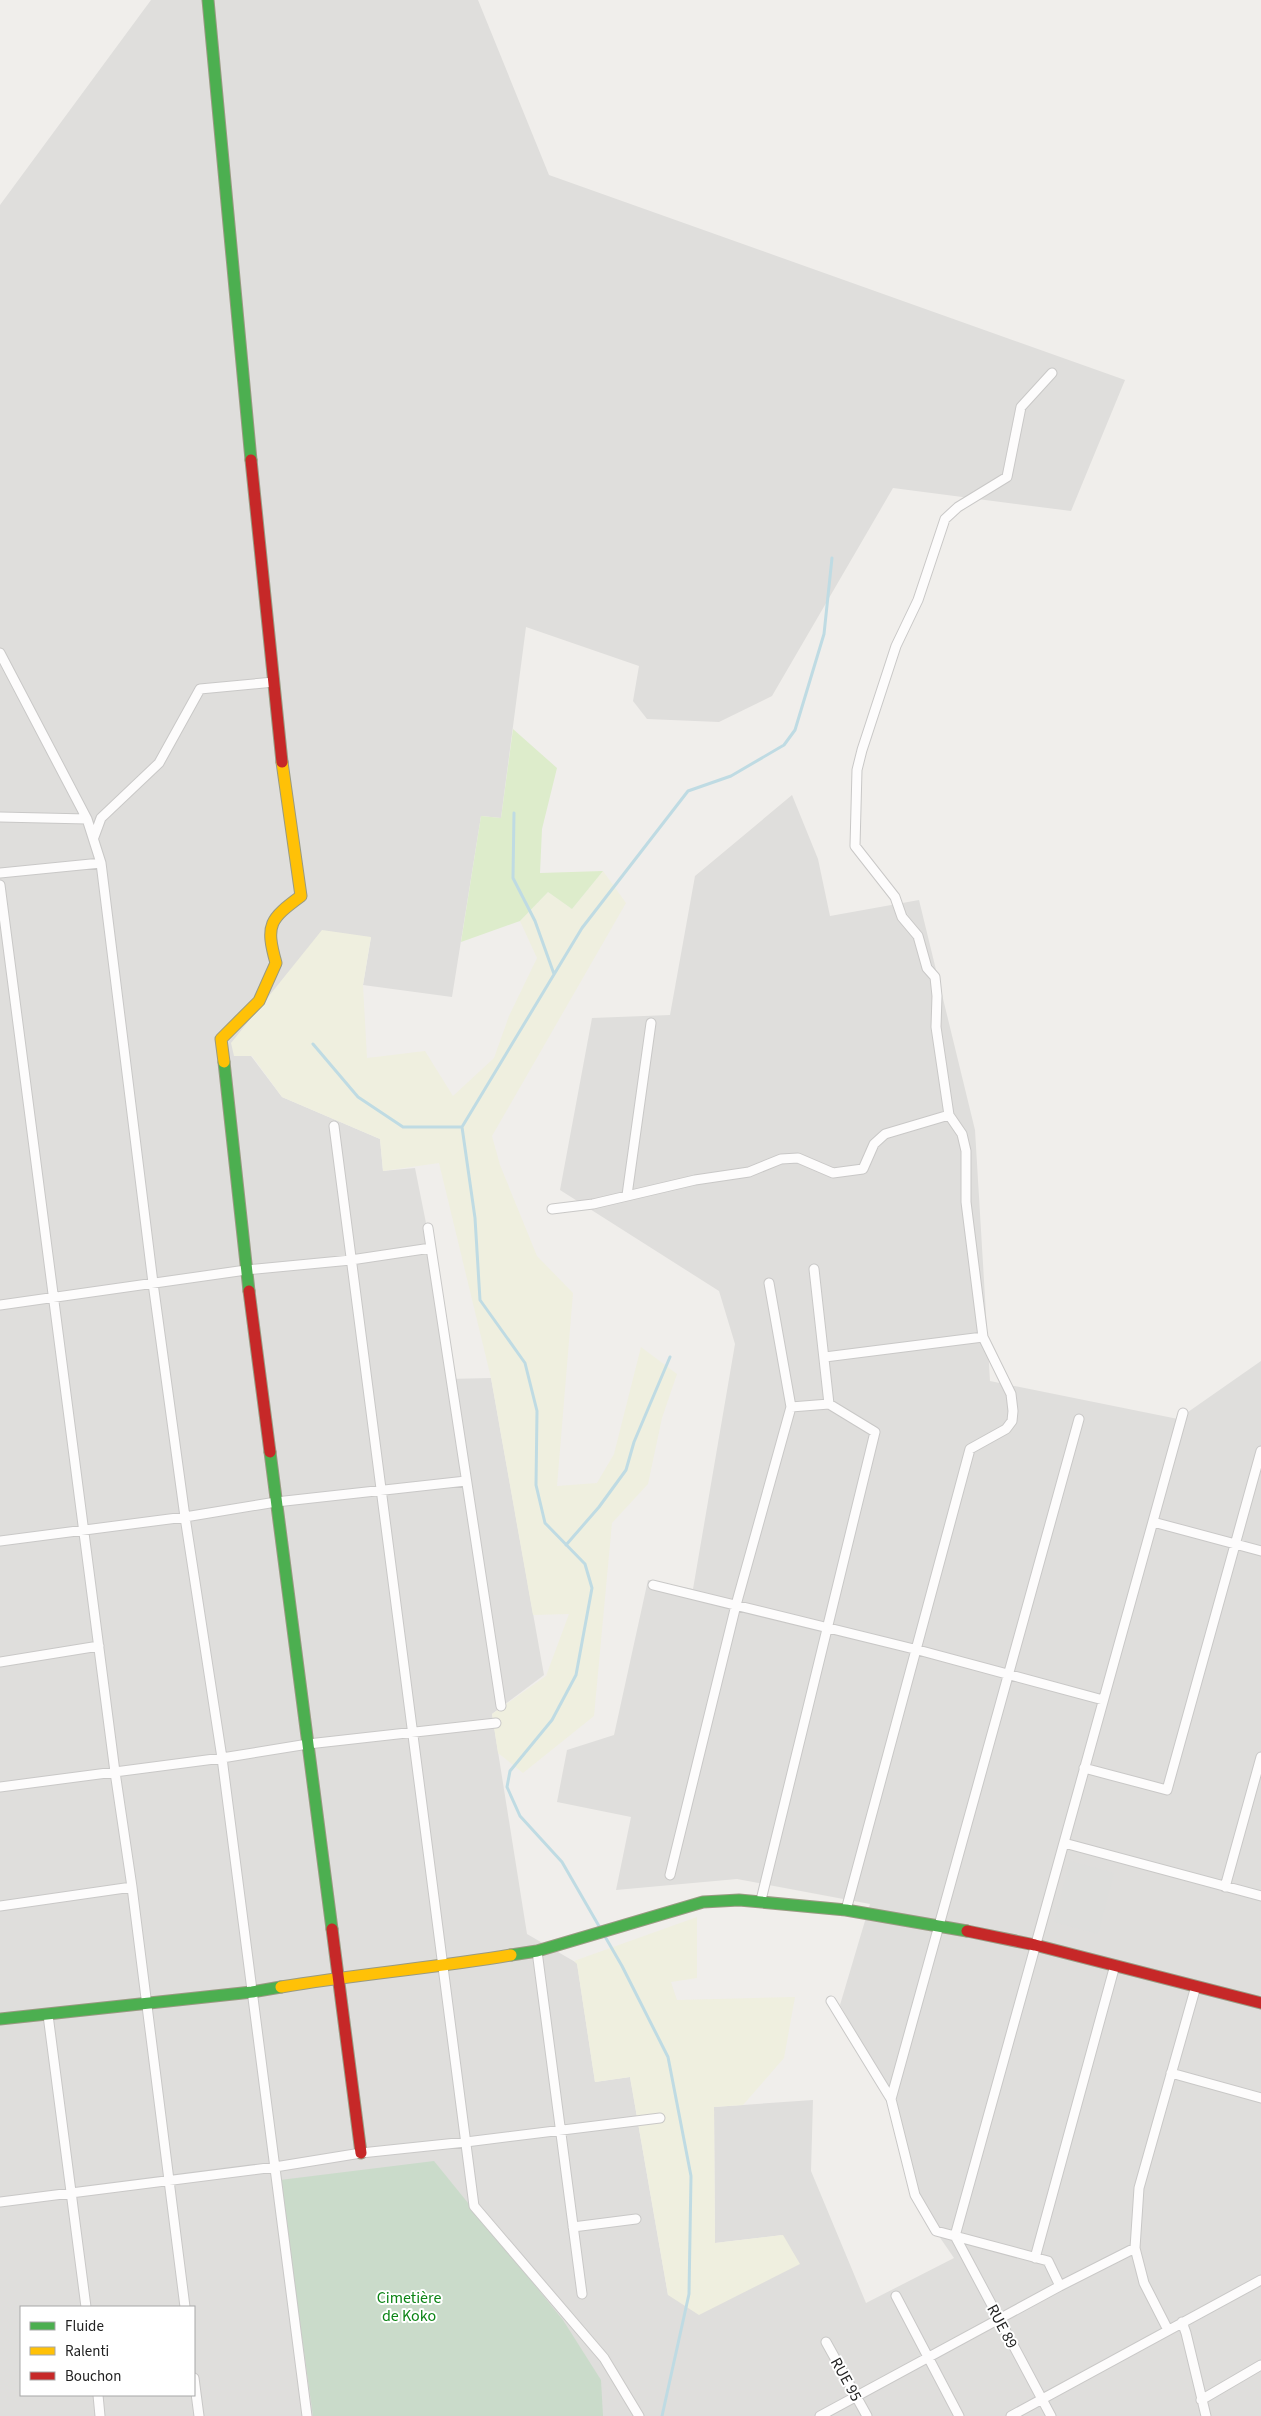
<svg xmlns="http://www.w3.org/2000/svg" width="1261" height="2416" font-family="'Source Sans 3',sans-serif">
<rect width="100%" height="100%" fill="#f0eeeb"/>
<path fill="#dfdedc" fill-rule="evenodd" d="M151,0h327l71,175 576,205 -54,131 -178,-23 -121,208 -53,26 -72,-3 -14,-18 6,-35 -113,-39 -25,191 -20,-2 -29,181 -89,-12 8,-48 -137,119h17l31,41 98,42 3,32 32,-3 16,80 16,131 44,-1 53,297 -52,39 35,220 50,29 18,119 35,-5 38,218 115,-60 -68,8 -1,-136 99,-7 -2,71 55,132 88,-45 -44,-64 -25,-111 -45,-78 30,-101 -133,-25 -121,11 15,-73 -74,-15 10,-52 47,-15 34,-155 45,9 42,-245 -16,-53 -159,-101 32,-172 78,-3 25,-139 97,-81 26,64 12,57 89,-16 56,230 15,251 188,38 83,-58v1055h-1261v-2211zM21,2307h173v88h-173z"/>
<path fill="#dededc" d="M1070,1861l44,12 -16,61 -44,-12z"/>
<path fill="#efefdf" d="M603,871l23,32 -134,233 8,29 37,91 36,37 -16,193 40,-3 17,-29 27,-107 36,27 -15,44 -14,66 -36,39 -18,193 -71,57 -25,-20 -6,-39 54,-38 23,-62 -36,1 -42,-237 -52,-215 -56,8 -3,-32 -98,-42 -30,-41h-18l-3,-13 91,-113 49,7 -8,48 4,73 58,-7 28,45 41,-38 15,-42 28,-58 -17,-37 28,-29 24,17z
M697,1917v61l-26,4 6,18 118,-3 -11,61 -41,47 -29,2 1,136 68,-8 17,29 -101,51 -31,-20 -38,-218 -35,5 -18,-118 -3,-3z"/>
<path fill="#ddeccb" d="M513,729l44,39 -15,61 -2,44 63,-2 -31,38 -24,-17 -28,29 -59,21 20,-126 20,2z"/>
<path fill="#cadbca" d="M434,2161l129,159 38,60 2,36h-290l-33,-236z"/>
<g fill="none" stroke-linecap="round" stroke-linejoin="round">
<path stroke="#bfdbe3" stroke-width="3" d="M514,813l-1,65 22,43 19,53
M313,1044l45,53 45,30h59
M566,1545l33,-38 27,-37 8,-28 36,-85
M662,2416l27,-122 2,-118 -23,-119 -46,-91 -60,-104 -42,-46 -13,-29 3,-16 42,-51 24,-45 16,-87 -7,-24 -40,-41 -9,-38 1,-74 -12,-48 -45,-63 -5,-82 -13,-91 120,-199 106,-137 43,-15 53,-31 11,-15 29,-96 8,-76"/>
<g stroke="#c9c8c7" stroke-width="11">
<path id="street" d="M0,653l87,166 14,44 52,420 32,234 37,241 85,658
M0,817l87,2
M94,837l7,-19 58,-55 41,-74 74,-7
M0,873l101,-10
M0,885l115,887 17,115 53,420
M334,1126l140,1080 130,152 35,58
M627,1195l24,-172
M552,1209l41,-5 102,-24 54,-8 32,-13 17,-1 35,15 30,-4 11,-25 11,-10 64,-19
M428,1228l73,478
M814,1269l15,135
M0,1305l246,-35 105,-10 80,-12
M825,1357l158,-20
M1153,1522l108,29
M0,1541l185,-24 91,-15 190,-21
M653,1585l265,65 185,50
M0,1662l99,-16
M1084,1768l83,22 94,-339
M0,1787l222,-29 86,-14 188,-21
M1064,1843l197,53
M670,1875l66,-270 55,-198 -22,-124
M1225,1887l36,-130
M761,1900l114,-468 -46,-28 -38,3
M0,1906l132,-19
M846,1910l124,-461 36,-20 6,-8 1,-10 -2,-17 -28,-57 -17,-135v-51l-4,-17 -13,-19 -13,-88 1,-31 -2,-19 -8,-9 -9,-32 -16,-19 -7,-20 -40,-51 2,-76 5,-20 34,-104 22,-46 27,-81 13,-12 49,-30 14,-70 31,-34
M537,1951l45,343
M831,2001l60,98 24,96 21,36 112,30 12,25
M48,2015l38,292
M1171,2073l90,25
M891,2099l188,-680
M0,2202l275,-35 86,-14 105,-11 194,-24
M573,2227l63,-8
M955,2236l228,-823
M955,2236l96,180
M1035,2258l80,-293
M896,2296l63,120
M1182,2322l4,11 20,83
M1168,2330l-24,-47 -9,-35 4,-60 57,-202
M826,2342l41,74
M194,2378l5,38
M98,2395l2,21
M1201,2400l60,-35
M820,2416l240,-130 75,-38
M1011,2416l250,-136"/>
</g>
<g stroke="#999a82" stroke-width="13">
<path id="fast" d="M208,0l43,460
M224,1062l25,229
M270,1452l62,477
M511,1955l26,-4 166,-49 36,-2 107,10 121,21
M0,2019l252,-27 29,-5"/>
</g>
<g stroke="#999a82" stroke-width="13">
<path id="slow" d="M224,1062l-3,-23 38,-38 17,-38c-11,-39 -6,-44 25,-67l-19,-134
M281,1987c77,-13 154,-19 230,-32"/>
</g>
<g stroke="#999a82" stroke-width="13">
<path id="jam" d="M251,460l31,302
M249,1291l21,161
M332,1929l29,224
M967,1931l68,14 226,58"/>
</g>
<use href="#street" stroke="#fdfcfc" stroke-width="9"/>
<use href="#fast" stroke="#4caf50" stroke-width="11"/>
<use href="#slow" stroke="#ffc107" stroke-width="11"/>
<use href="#jam" stroke="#c62828" stroke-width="11"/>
</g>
<g text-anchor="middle" stroke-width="4" stroke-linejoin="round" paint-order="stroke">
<g font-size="16" fill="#0c8416" stroke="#fff">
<text x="409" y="2303">Cimetière<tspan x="409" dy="18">de Koko</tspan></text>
</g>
<g font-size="16" fill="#222" stroke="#fff">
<text transform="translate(1003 2326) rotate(62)" y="6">RUE 89</text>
<text transform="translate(847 2379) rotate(61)" y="6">RUE 95</text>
</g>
</g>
<rect x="20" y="2306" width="175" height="90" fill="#ffffff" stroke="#a7a7a7"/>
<rect x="30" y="2322" width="25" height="8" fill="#4caf50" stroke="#a7a7a7"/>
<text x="65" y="2331" font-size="15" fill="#222222">Fluide</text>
<rect x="30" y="2347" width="25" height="8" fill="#ffc107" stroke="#a7a7a7"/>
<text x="65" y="2356" font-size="15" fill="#222222">Ralenti</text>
<rect x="30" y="2372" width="25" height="8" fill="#c62828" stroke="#a7a7a7"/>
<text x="65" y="2381" font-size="15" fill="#222222">Bouchon</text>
</svg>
